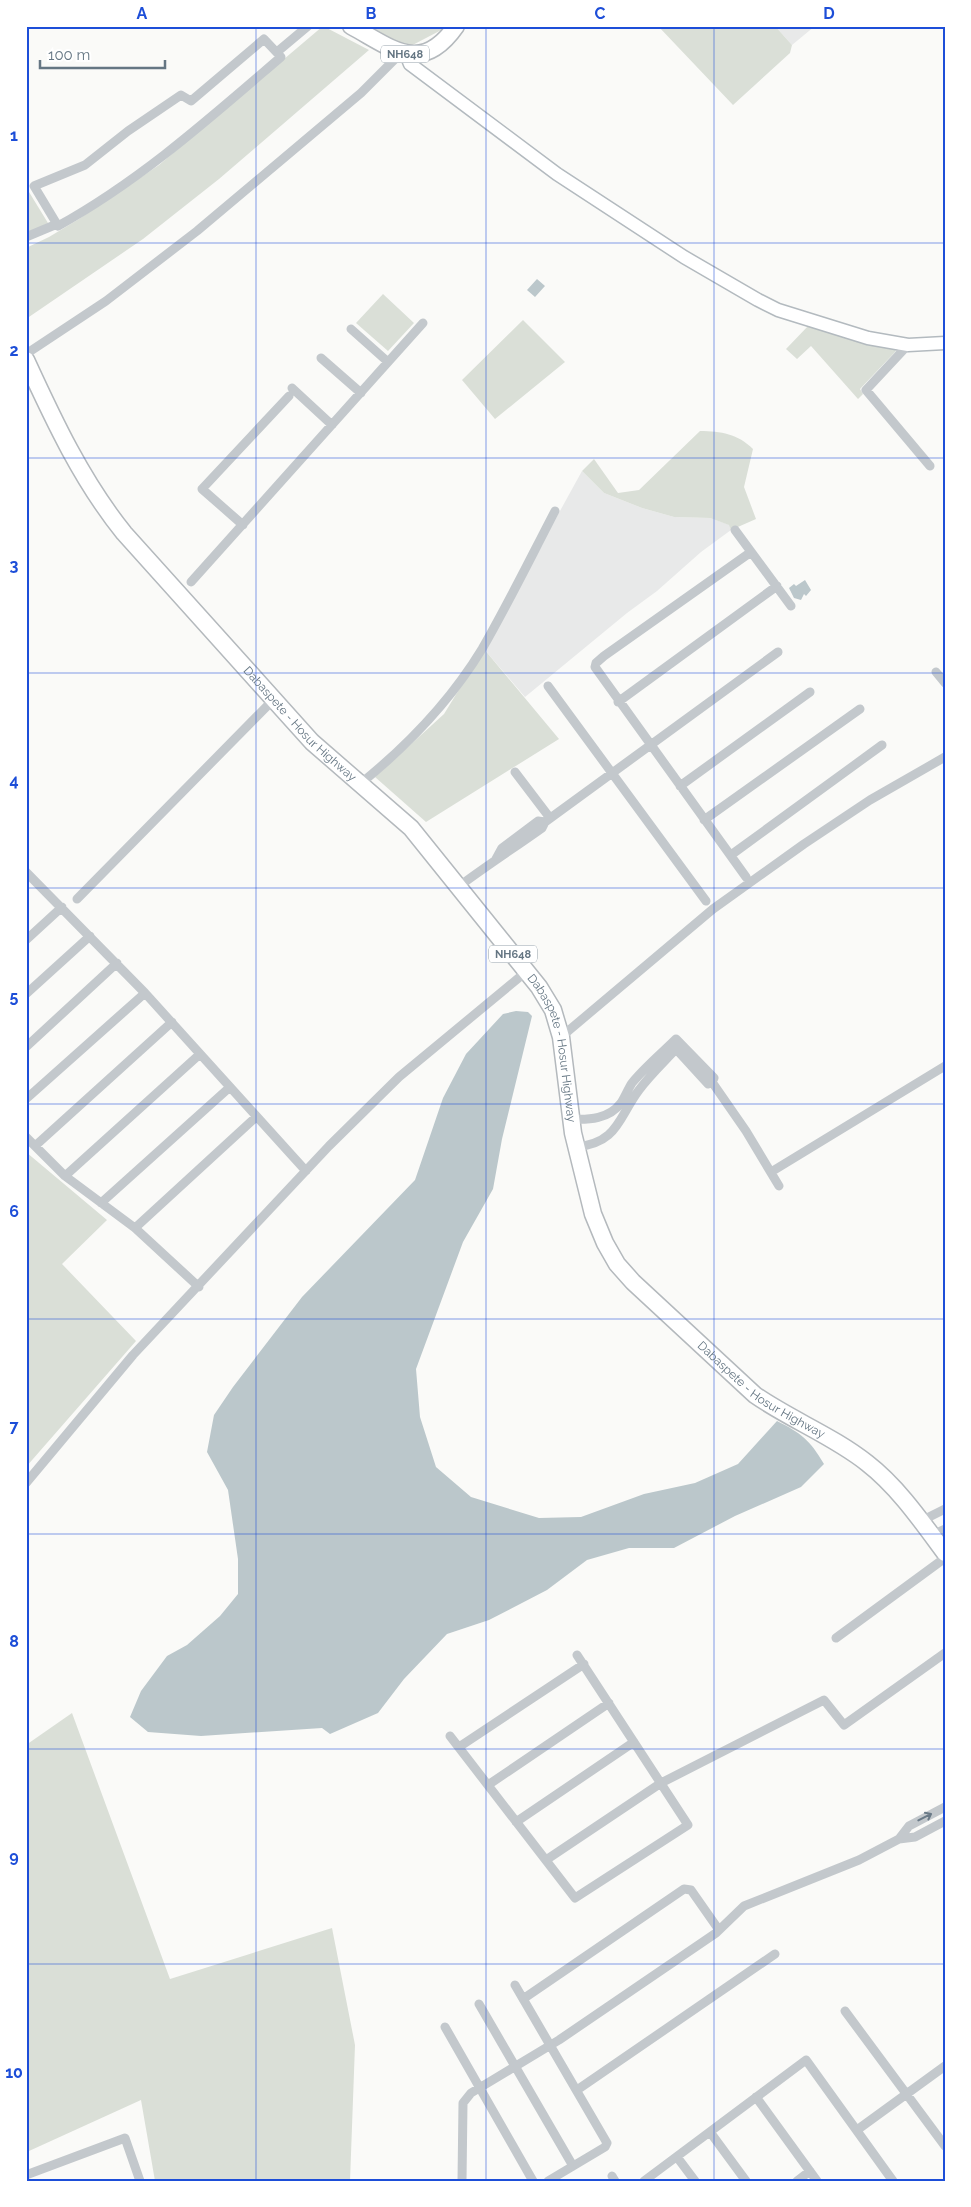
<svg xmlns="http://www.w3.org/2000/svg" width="971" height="2207" font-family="Raleway,sans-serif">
<rect width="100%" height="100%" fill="#fafaf8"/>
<path fill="#e8e9e9" d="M775,26h40l-23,19z
M582,471l22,22 38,15 32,9 36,1 20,7 1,5 -30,22 -44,39 -30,22 -102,84 -41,-48z"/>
<path fill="#dadfd7" d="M323,26l46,24 -150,129 -76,60 -117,80v-71l23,-11 30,-18 80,-54z
M363,26h86l-44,23z
M658,26h117l17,19 -2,8 -57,52z
M26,183l3,9 19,31 -22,12z
M383,294l31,29 -26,28 -32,-28z
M523,320l42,42 -70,57 -33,-39z
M809,325l56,18 29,6 2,2 -36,38 3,5 -5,5 -47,-53 -14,13 -11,-10z
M700,431c21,0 38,3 53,18l-9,38 12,32 -25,11 -2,-5 -19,-7 -36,-1 -32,-9 -38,-15 -22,-22 12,-12 24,34 21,-3z
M484,649l75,90 -133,83 -51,-45 69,-63z
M26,1152l81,68 -45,44 74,77 -110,126z
M72,1713l98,266 162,-51 23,117 -5,136h-195l-14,-81 -112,51 -3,-5v-401z"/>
<path fill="#bbc7cb" d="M537,279l8,7 -10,11 -8,-7z
M805,580l6,10 -5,6 -2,-2 -3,6 -7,-2 -5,-10 5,-4 2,2z
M516,1011l12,1 4,4 -30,123 -9,50 -30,53 -47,127 4,48 16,50 35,30 68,21 42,-1 63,-23 51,-11 43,-19 39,-43c24,12 33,19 47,43l-23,23 -66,29 -61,32h-45l-42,12 -40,30 -58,30 -42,14 -43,45 -26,34 -48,21 -8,-6 -121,8 -53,-4 -18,-15 11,-26 26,-35 20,-11 33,-29 18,-22v-35l-10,-69 -21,-38 7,-37 19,-28 69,-90 113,-117 28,-82 23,-44 37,-40z"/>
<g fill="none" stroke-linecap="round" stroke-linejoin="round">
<g stroke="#b3babf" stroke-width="15">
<path id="secondary" d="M406,54l4,10 147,110 127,83 74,43 20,10 90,28 40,7 37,-2"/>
</g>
<g stroke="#b4b9bd" stroke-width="19">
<g id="highway">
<path d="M351,26c41,22 70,50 105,0"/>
<path id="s1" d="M26,360c28,61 56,121 98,173l188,209 99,86 128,159 14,23 8,27 12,96 20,81 12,29 12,21 16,18 122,113c36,25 78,41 112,68 31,24 55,59 78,90"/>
</g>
</g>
<path stroke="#c3c8cc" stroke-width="9" d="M264,39l17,18c-71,61 -140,123 -223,169l-24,-40 51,-21 43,-34 53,-36 10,6z
M277,52l31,-26
M26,237l31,-13
M351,329l37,33
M908,345l-42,45 64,76
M26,354l80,-53 91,-70 164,-138 40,-40
M321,358l40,35
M292,388l40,37
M243,525l-41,-36 87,-93
M735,530l56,76
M191,582l232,-259
M936,672l9,11
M548,686l158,215
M618,702l159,-116
M515,772l35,46
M360,784c47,-38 91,-84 122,-135 26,-45 49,-92 73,-138
M680,786l130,-94
M704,820l156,-111
M731,855l151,-110
M496,859l6,-11 36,-27 7,1
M26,872l119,121 161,178
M746,877l-151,-210 1,-4 8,-7 147,-104
M458,887c28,-21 56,-39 84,-59l3,-6 233,-170
M77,899l197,-200
M26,940l36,-33
M26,994l64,-58
M561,1037l152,-128 91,-65 66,-44 75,-43
M26,1047l91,-84
M26,1099l119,-106
M571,1119c18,1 38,0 50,-16 4,-6 7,-14 11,-20 13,-16 30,-30 44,-44l38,39 -2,4 34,49 33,55
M26,1137l39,39 70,52 64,59
M35,1146l137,-124
M576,1147c42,-4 42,-29 63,-57 11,-15 25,-28 37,-41l32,35 4,-2
M771,1172l174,-106
M65,1176l135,-122
M101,1203l129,-116
M135,1228l121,-111
M26,1483l107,-128 196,-209 70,-69 128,-106
M921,1521l24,-12
M932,1535l13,-6
M836,1638l109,-80
M450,1736l125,162 113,-73 -111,-170
M459,1747l125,-83
M488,1785l121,-82
M945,1807l-36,19 -10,13 16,-2 30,-16
M516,1822l118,-80
M546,1860l115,-77 163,-83 20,25 101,-72
M515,1985l92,158 -2,4 -57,34
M523,1999l161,-110 7,1 28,40
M479,2004l94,162
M845,2011l100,135
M445,2027l88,154
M577,2090l198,-136
M756,2097l61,84
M857,2130l88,-64
M710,2132l36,49
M677,2157l18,24
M26,2175l99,-37 15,43
M612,2176l3,5
M462,2181l1,-78 8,-10 88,-53 157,-107 28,-27 115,-46 40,-21
M644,2181l162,-121 87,121
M797,2181l13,-10"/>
<use href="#secondary" stroke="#fff" stroke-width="12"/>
<use href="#highway" stroke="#fff" stroke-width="16"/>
</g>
<defs><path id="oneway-shaft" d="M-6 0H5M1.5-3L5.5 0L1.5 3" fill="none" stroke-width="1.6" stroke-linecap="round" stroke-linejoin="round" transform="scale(1.25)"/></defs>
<use stroke="#6a7a87" href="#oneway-shaft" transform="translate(925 1817) rotate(-27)"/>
<path fill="none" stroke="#1d4ed8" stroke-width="1" stroke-opacity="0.55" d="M256,26v2155M486,26v2155M714,26v2155M26,243h919M26,458h919M26,673h919M26,888h919M26,1104h919M26,1319h919M26,1534h919M26,1749h919M26,1964h919"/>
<g text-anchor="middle" stroke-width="5" stroke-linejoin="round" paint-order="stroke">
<g fill="#fff" stroke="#939fa8" stroke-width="1">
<rect x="381" y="45.5" width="48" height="17" rx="4"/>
<rect x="489" y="945.5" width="48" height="17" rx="4"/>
</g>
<g font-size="11" font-weight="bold" fill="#657683">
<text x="405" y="58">NH648</text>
<text x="513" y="958">NH648</text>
</g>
<g font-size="12" fill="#657683" stroke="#fff">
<text dy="4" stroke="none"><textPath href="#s1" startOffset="459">Dabaspete - Hosur Highway</textPath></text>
<text dy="4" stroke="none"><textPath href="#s1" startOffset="879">Dabaspete - Hosur Highway</textPath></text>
<text dy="4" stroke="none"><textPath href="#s1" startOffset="1299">Dabaspete - Hosur Highway</textPath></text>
</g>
</g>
<rect width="971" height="2207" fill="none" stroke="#ffffff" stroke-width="55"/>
<path d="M40 60v8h125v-8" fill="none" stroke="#657683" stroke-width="2.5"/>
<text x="48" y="60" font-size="15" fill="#657683" stroke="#ffffff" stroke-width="4" paint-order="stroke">100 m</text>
<rect x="28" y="28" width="916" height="2152" fill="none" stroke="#1d4ed8" stroke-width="2"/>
<g font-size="16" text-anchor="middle" font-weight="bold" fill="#1d4ed8">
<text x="142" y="19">A</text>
<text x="371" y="19">B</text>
<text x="600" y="19">C</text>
<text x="829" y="19">D</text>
<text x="14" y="141">1</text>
<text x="14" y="356">2</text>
<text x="14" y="571">3</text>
<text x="14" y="786">4</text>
<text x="14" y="1002">5</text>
<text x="14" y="1217">6</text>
<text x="14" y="1432">7</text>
<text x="14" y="1647">8</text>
<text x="14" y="1862">9</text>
<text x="14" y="2078">10</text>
</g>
</svg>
